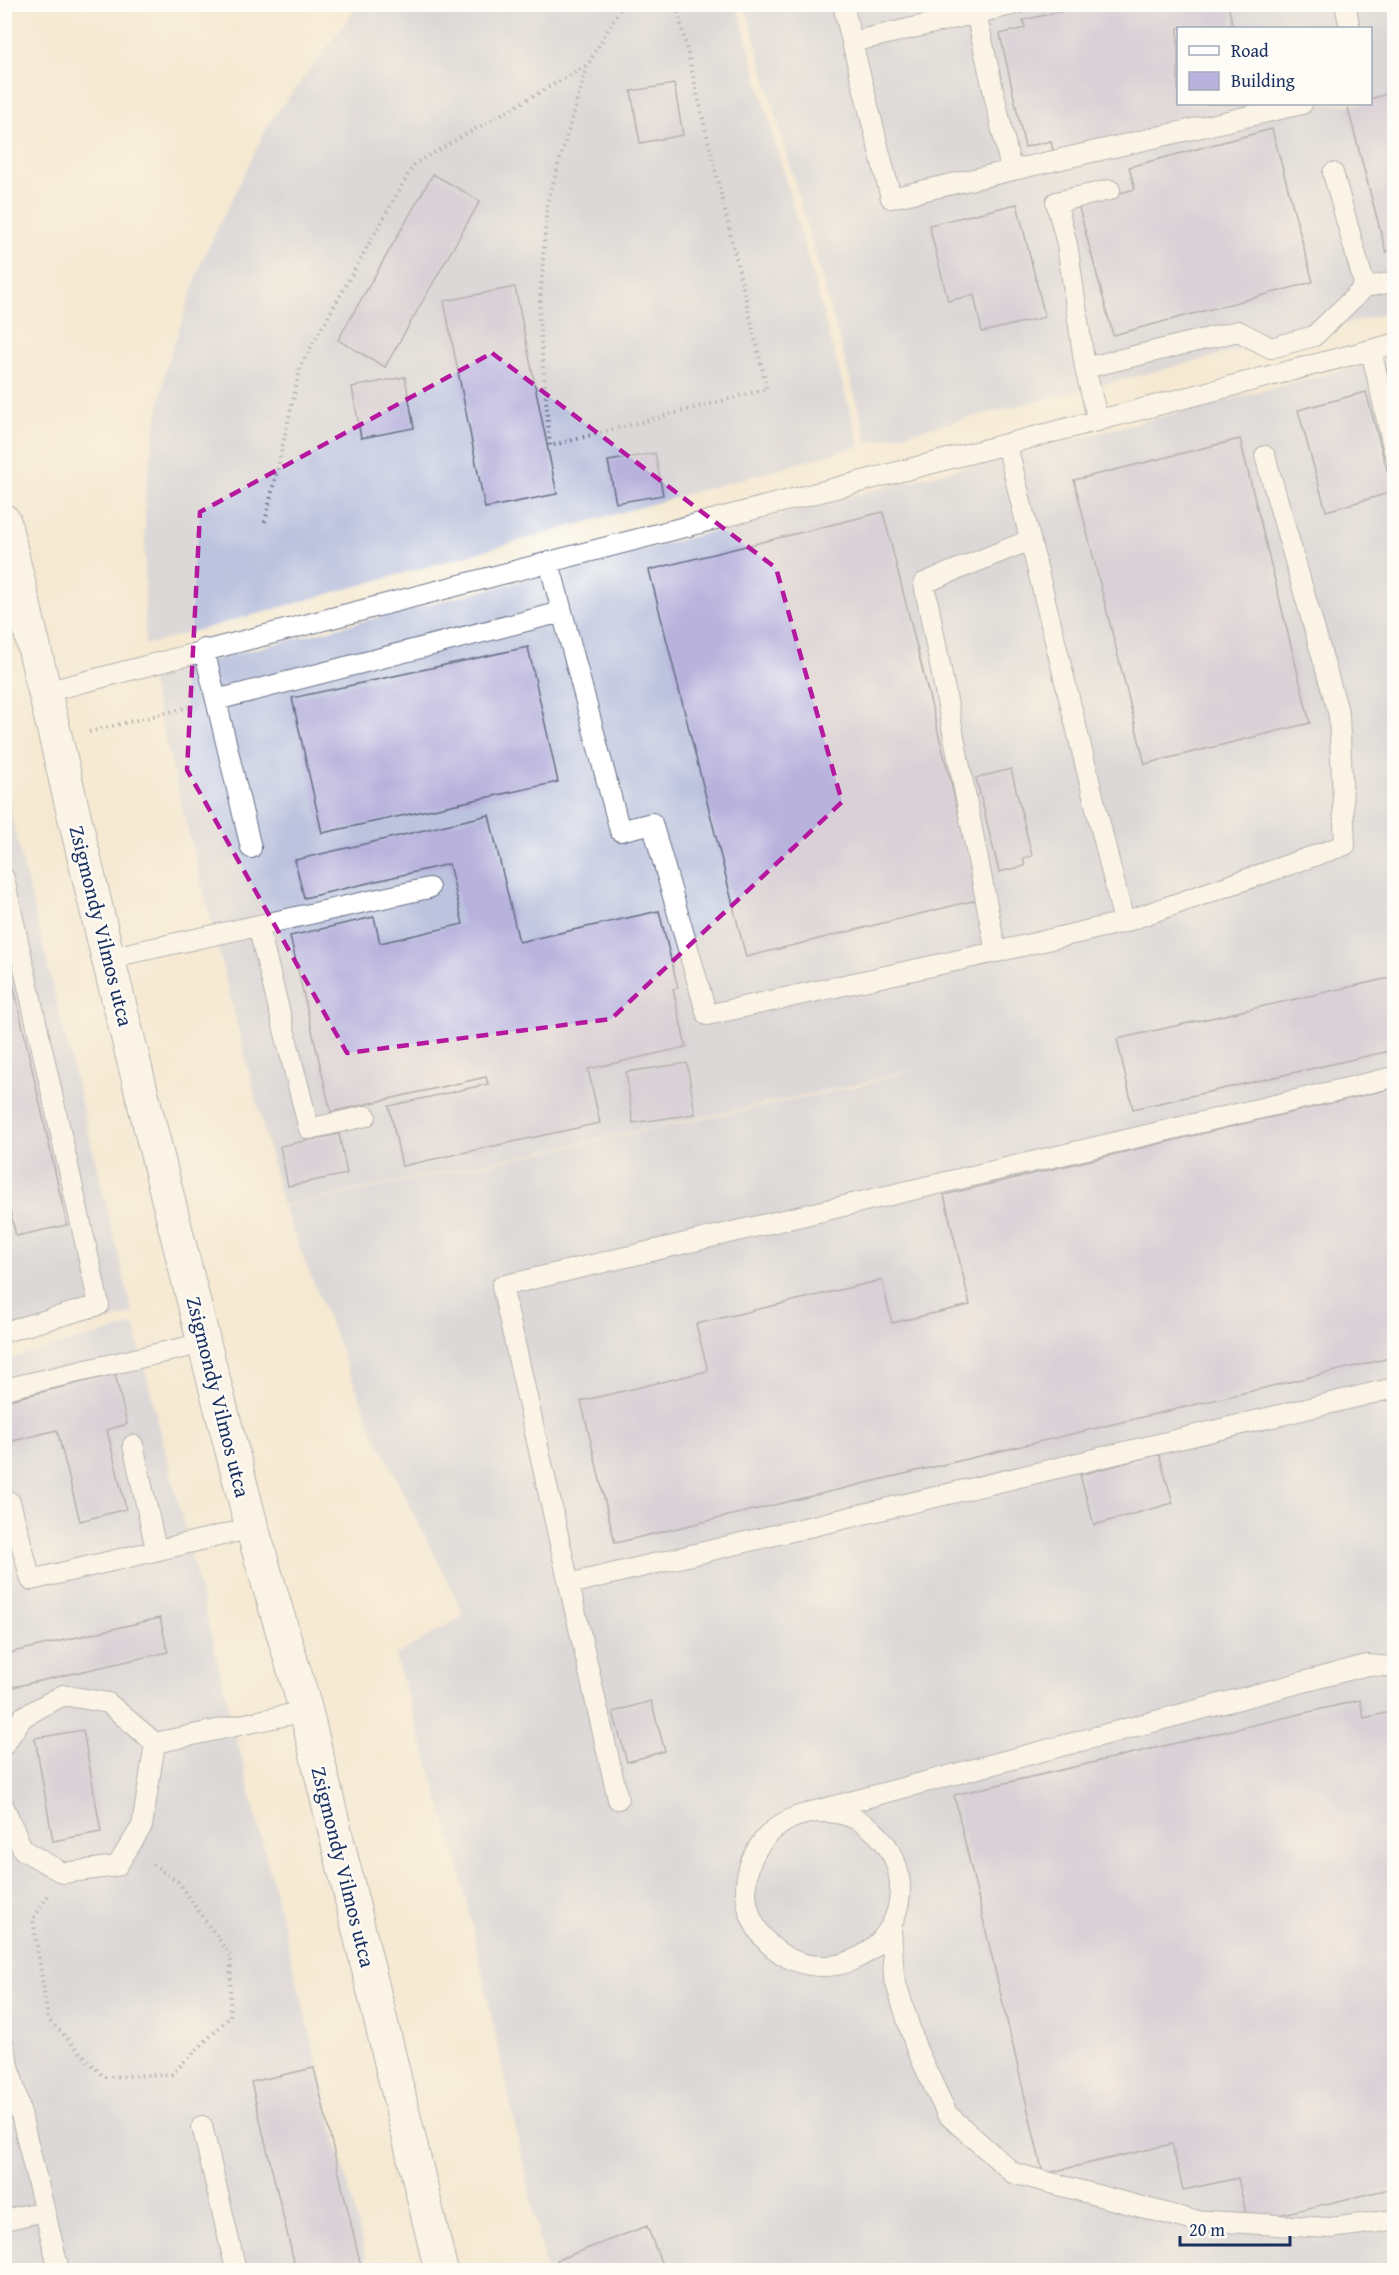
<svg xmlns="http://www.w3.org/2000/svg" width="1399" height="2275" font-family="'Gentium Book Plus',serif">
<rect width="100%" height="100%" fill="#fdfcf7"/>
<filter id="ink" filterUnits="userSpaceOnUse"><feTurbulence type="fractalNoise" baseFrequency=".0167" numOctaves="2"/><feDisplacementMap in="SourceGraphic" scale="12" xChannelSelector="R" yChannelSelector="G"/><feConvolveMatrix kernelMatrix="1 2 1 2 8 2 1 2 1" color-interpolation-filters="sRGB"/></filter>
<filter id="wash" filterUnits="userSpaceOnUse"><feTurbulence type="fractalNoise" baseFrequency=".008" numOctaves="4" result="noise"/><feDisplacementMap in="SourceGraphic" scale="24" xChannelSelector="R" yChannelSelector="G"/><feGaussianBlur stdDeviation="1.35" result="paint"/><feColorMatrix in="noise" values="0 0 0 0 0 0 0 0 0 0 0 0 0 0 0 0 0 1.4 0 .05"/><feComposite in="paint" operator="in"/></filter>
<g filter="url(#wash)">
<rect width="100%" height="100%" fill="#f5e9d2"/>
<path fill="#bcc3de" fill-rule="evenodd" d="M359,5h378l123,441 -715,199v-151l20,-123 38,-113 66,-135z
M745,5h649v307l-526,131zM1178,28h192v76h-192z
M1394,357v1913h-848l-88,-410 -63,-204 69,-41 -90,-182 -91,-226 580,-122 69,-21 -69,19 -580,123 -134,-530z
M4,787l129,527 -128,34h-1z
M134,1325l235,945h-364v-910z"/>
<g id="blocks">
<path fill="#b8b2dd" d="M1094,4h134l5,24h-55v76h72l1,3 -198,44 -2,-10 -26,6 -25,-113 25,-6 -2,-8z
M674,84l9,51 -43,8 -9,-52z
M1394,92v158l-8,2 -39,-147 23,-1v-5z
M1272,129l41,153 -200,53 -35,-131 57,-15 -6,-22z
M433,174l47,27 -95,166 -47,-27z
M1017,204l28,113 -63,15 -8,-37 -26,6 -19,-76z
M515,287l42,207 -72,14 -41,-207z
M405,377l9,51 -53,10 -9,-51z
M1366,392l27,100 -67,19 -28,-101z
M1240,439l70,284 -165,41 -71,-284z
M655,453l8,42 -47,8 -8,-42z
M883,512l97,387 -234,58 -97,-387z
M528,647l30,135 -236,51 -30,-135z
M1011,769l21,87 -9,2 2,8 -26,6 -23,-94z
M489,815l30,127 140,-31 19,77 -5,1 13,58 -98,22 12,54 -198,43 -13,-60 99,-22 -2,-7 -155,35 -41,-176 84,-19 6,26 83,-19 -14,-60 -145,34 -9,-38z
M4,943l63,282 -51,11 -12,-52z
M1394,977v73l-261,59 -16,-70z
M687,1063l8,51 -62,9 -7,-51z
M1394,1088v269l-779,186 -34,-142 127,-30 -12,-47 186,-44 10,43 78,-18 -26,-110z
M339,1134l8,40 -59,12 -8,-40z
M115,1374l12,50 -20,6 19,79 -46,12 -23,-91 -52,13v-42z
M1159,1454l14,49 -79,22 -14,-50z
M160,1618l8,34 -164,37v-35z
M1360,1700l4,18 30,-7v477l-146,34 -10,-44 -55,12 -11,-46 -129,30 -89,-379z
M651,1701l14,50 -38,11 -14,-50z
M83,1730l18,102 -48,9 -18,-103z
M314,2068l48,202h-66l-45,-188z
M647,2226l17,44h-103l-4,-10z"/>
</g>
</g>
<g filter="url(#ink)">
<use href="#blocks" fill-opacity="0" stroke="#677087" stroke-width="1.5"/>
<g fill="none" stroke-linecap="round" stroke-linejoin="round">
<g stroke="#677087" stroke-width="22">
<path id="lane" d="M843,4l9,38
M974,4l37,166
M1016,4l-164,38 39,156 411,-94
M1345,4l5,24
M1333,173l32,114 29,-5
M1110,190l-54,12 11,42 18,124 153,-37 33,17 43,-12 51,-49
M1371,350l23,101
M1085,368l13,53
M1007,445l117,477 221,-77 -6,-130 -74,-259
M1030,540l-106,43 72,369 128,-30
M549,562l71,269 32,-8 55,192 289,-63
M204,649l12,51
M45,692l1349,-348
M251,848l-35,-148 346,-88
M4,878l95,427 -95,27
M258,926l51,203 57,-13
M108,958l321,-70
M1394,1077l-892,209 67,298 825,-196
M4,1389l200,-46
M133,1445l23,104
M10,1502l21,78 221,-52
M569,1584l49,215
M155,1743l151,-32
M4,1745l19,-28 40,-22 45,8 47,40
M4,1807l19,43 40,23 54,-7 25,-40 13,-83
M746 1889a77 77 0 1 1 154 0a77 77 0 1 1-154 0Z
M812,1812l555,-147 27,2
M891,1927l3,50 22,71 31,66 66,59 178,47 139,8 64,-8
M4,2045l55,225
M202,2126l34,144
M4,2220l40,-9"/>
</g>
<g stroke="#677087" stroke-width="35">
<path id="street" d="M4,521l104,437 96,385 48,185 54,183 135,559"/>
</g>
<path stroke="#677087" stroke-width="4" stroke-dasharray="1.5 4.5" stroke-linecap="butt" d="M623,4l-36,62 -40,138 -8,114 11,128 217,-57 -91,-385
M265,522l36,-157 113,-201 172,-98
M89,732l100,-25
M48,1896l-15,23 15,100 56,58 68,-3 58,-57 1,-60 -53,-75 -26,-18"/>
<use href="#lane" stroke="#fff" stroke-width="20"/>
<use href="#street" stroke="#fff" stroke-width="33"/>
</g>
</g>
<path d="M0 0H1399V2275H0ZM492,353l284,215 66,234 -231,217 -264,34 -160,-283 13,-258z" fill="#f5e9d2" fill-opacity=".55" fill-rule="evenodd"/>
<path fill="none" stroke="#b5179e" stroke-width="4.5" stroke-dasharray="12 8" stroke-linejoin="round" d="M492,353l284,215 66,234 -231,217 -264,34 -160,-283 13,-258z"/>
<g text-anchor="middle" stroke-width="4.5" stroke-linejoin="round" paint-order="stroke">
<g font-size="21" fill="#1b2f5e" stroke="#fdfcf7">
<text transform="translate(101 926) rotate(76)" y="7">Zsigmondy Vilmos utca</text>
<text transform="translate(218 1397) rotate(76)" y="7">Zsigmondy Vilmos utca</text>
<text transform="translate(343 1867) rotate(76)" y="7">Zsigmondy Vilmos utca</text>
</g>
</g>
<rect width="1399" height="2275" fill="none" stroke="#fdfcf7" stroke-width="24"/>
<rect x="1177" y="27" width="195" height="78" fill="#fdfcf7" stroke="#a3aaba" stroke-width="1.5"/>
<rect x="1189" y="46" width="30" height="9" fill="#ffffff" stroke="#a3aaba" stroke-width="1.5"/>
<text x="1231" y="57" font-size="18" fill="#1b2f5e">Road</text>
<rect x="1189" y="72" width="30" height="18" fill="#b8b2dd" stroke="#a3aaba" stroke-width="1.5"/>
<text x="1231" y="87" font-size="18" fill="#1b2f5e">Building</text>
<path d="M1180 2236v9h110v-9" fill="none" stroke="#1b2f5e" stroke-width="3"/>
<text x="1189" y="2236" font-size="18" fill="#1b2f5e" stroke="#fdfcf7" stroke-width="4.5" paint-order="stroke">20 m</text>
</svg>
